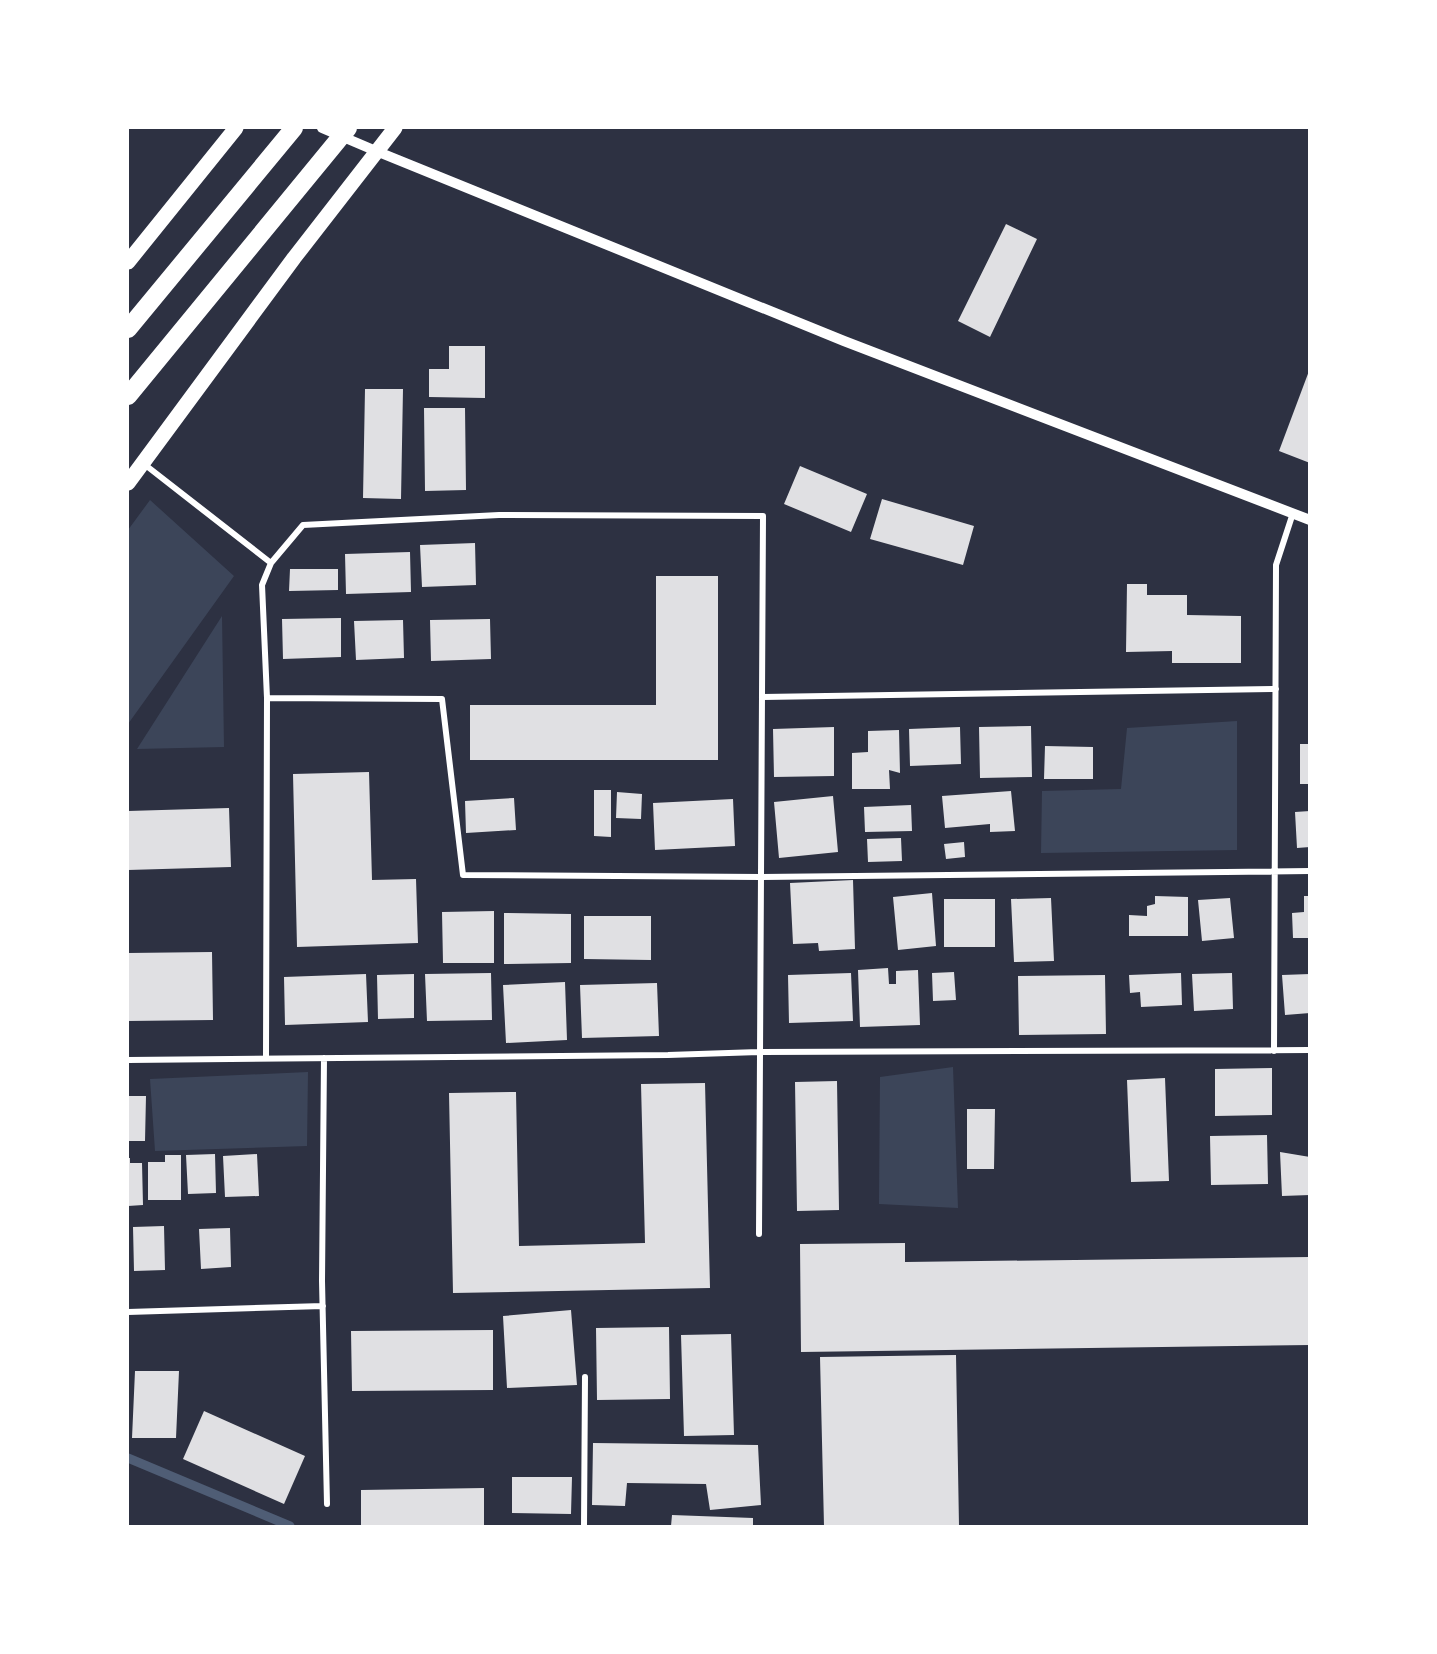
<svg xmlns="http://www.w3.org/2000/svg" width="1437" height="1654" font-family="'PT Sans',sans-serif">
<rect width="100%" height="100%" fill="#2d3142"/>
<path fill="#3c4559" d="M150,500l84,76 -106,148v-194z
M222,616l2,131 -87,2z
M1237,721v129l-196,3 1,-62 79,-2 6,-61z
M953,1067l5,141 -79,-4 1,-127z
M308,1072l-1,74 -152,5 -5,-72z"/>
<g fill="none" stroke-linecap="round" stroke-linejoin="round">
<path stroke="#4f5d75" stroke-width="9" d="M128,1458l162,68"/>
</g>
<path fill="#e0e0e3" d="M1006,224l31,15 -47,98 -32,-16z
M449,346h36v52l-56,-1v-28h20z
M1309,371h1v92l-31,-12z
M365,389h38l-2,110 -38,-1z
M424,408h41l1,82 -41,1z
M800,466l67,28 -16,38 -67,-28z
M882,499l92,27 -11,39 -93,-26z
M475,543l1,42 -54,2 -2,-42z
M410,552l1,40 -65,2 -1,-40z
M290,569h48v21l-49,1z
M656,576h62v184h-248v-55h186z
M1127,584h20v11h40v20l54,1v47h-69v-12l-46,1z
M341,618v39l-58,2 -1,-40z
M490,619l1,40 -60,2 -1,-41z
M403,620l1,38 -48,2 -2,-39z
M1031,726l1,51 -52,1 -1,-51z
M834,727v49l-60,1 -1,-48z
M960,727l1,37 -51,2 -1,-37z
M899,730l1,43 -11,-3 1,19h-38v-36l16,-1v-21z
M1300,744h10v40h-10z
M1045,746l48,1v32h-49z
M369,772l3,108 44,-1 2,64 -121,4 -4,-173z
M594,790h17v47l-17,-1z
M1011,791l4,40 -25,1v-8l-45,4 -3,-32z
M617,792l25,2 -1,25 -25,-1z
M833,796l5,56 -59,6 -5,-56z
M514,798l2,32 -50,3 -1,-32z
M733,799l2,47 -80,4 -2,-47z
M911,805l1,26 -47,1 -1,-25z
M229,808l2,59 -103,3v-59z
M1310,811v36l-13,1 -2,-36z
M901,838l1,23 -34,1 -1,-23z
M964,842l1,15 -19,2 -2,-15z
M853,880l2,69 -36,2 -1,-8 -25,1 -3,-61z
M932,893l4,53 -38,4 -5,-53z
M1155,896l33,1v39h-59v-21l18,1v-10l8,-2z
M1304,896h6v42h-17l-1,-25 12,-1z
M1051,898l3,63 -40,1 -3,-63z
M1230,898l4,40 -32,3 -4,-41z
M944,899h51v48h-51z
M494,911v52h-51l-1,-51z
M504,913l67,1v49l-67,1z
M584,916h67v44l-67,-1z
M212,952l1,68 -85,1v-68z
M888,968l1,16h7v-13l22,-1 2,55 -60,2 -2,-57z
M954,972l2,28 -23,1 -1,-28z
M491,973l1,47 -65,1 -2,-47z
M851,973l2,48 -64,2 -1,-48z
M1181,973l1,32 -41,2 -1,-15 -10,1 -1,-18z
M1232,973l1,36 -39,2 -2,-37z
M366,974l2,48 -83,3 -1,-48z
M414,974v44l-36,1 -1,-44z
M1310,974v39l-25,2 -3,-40z
M1105,975l1,59 -87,1 -1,-59z
M565,982l2,58 -61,3 -3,-58z
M657,983l2,53 -77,2 -2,-53z
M1272,1068v47l-57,1v-47z
M1165,1078l4,103 -38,1 -4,-102z
M837,1081l2,129 -42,1 -2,-129z
M705,1083l5,205 -257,5 -4,-200 67,-1 3,154 126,-3 -4,-159z
M128,1096h18l-1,45h-17z
M967,1109h28l-1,60h-27z
M1267,1135l1,49 -57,1 -1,-49z
M1280,1152l30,5v38l-28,1z
M215,1154l1,39 -28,1 -2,-39z
M257,1154l2,42 -34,1 -2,-41z
M165,1155h16v45h-33v-38h17z
M128,1158h2v5h12l1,42 -15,1z
M164,1226l1,44 -31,1 -1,-44z
M230,1228l1,39 -30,2 -2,-40z
M905,1243v19l405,-5v88l-509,7 -1,-108z
M571,1310l6,75 -70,3 -4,-72z
M669,1327l1,72 -73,1 -1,-72z
M493,1330v60l-141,1 -1,-60z
M731,1334l3,101 -50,1 -3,-101z
M956,1355l3,171h-135l-4,-169z
M135,1371h44l-3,67h-44z
M204,1411l101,45 -21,48 -101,-45z
M593,1443l165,2 3,60 -51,5 -4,-26 -79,-1 -2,23 -33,-1z
M512,1477h60l-1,37 -59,-1z
M484,1488v37l-123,1v-36z
M672,1515l81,3v8h-82z"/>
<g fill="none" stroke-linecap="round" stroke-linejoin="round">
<path stroke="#fff" stroke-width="6" d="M144,464l127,99
M763,697l513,-8
M267,698l175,1 21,176 298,2 549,-6
M1274,1051l2,-486 17,-52
M266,1058l1,-360 -5,-113 9,-22 32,-38 196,-10 264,1 -4,718
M324,1058l-2,223 5,223
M128,1060l540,-5 91,-3 551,-2
M128,1312l195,-6
M584,1526l1,-149"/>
<path stroke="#fff" stroke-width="10" d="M322,128l54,23 468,190 466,179"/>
<path stroke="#fff" stroke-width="15" d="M128,262l108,-134
M128,483l166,-225 101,-130"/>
<path stroke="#fff" stroke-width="18" d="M128,329l166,-201
M128,396l220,-268"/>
</g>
<rect width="1437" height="1654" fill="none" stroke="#ffffff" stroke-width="258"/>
</svg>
